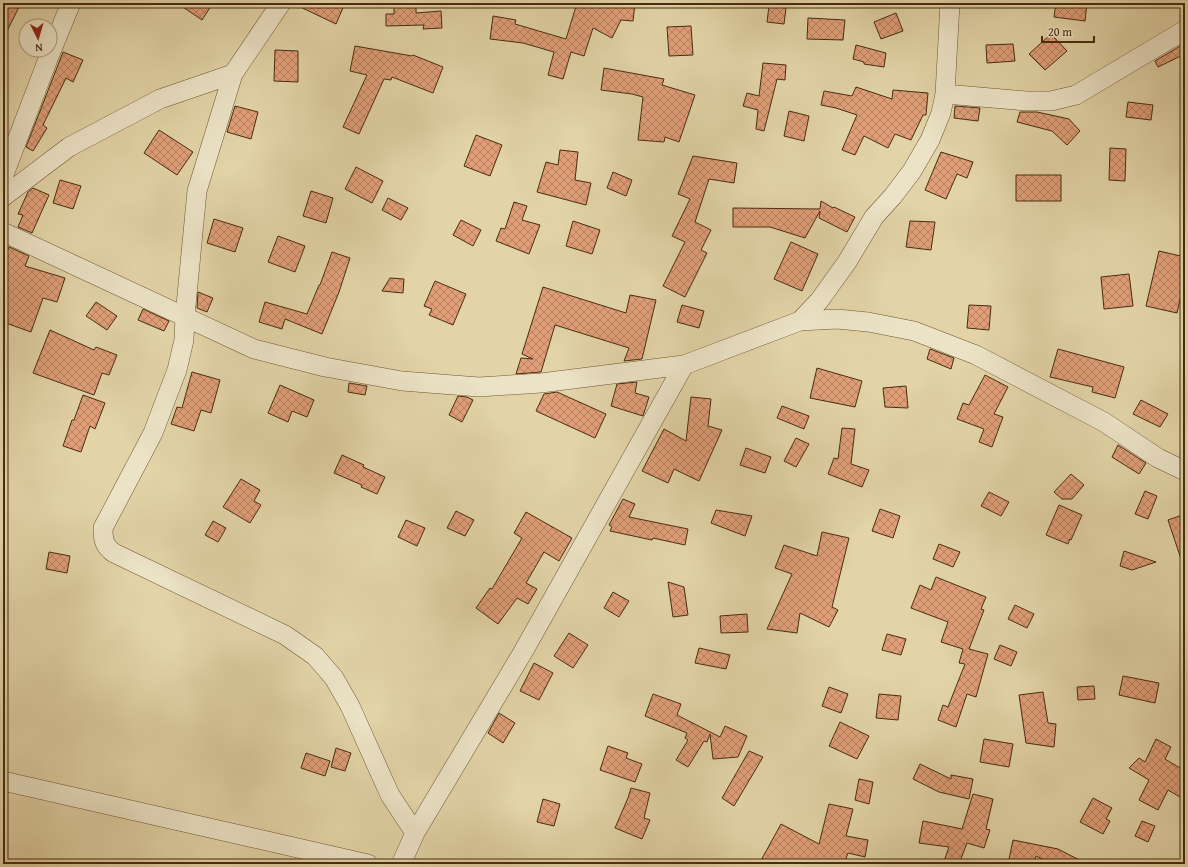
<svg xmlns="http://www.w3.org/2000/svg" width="1188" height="867" font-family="'Gentium Book Plus',serif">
<defs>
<pattern id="building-cross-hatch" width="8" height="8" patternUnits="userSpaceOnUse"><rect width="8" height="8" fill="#e09f78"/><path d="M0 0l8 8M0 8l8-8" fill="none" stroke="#b88261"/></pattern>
</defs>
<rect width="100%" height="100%" fill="#e2d4a7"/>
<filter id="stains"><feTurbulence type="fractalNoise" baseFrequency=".005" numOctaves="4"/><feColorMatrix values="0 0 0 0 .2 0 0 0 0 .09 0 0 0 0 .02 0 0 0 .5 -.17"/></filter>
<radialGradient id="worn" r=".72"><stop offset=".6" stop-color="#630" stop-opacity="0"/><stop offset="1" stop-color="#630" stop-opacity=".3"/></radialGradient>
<path fill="url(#building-cross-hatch)" stroke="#492b10" d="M3,3h18l-18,36z
M177,3h36l-11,17z
M292,3h53l-9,21z
M577,3h58l-2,18 -12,-1 -9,18 -19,-10 -9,28 -13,-4 -8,27 -15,-4 6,-23 -31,-9 -33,-4 3,-23 23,4 -1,4 51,15z
M1056,3h31l-2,18 -31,-4z
M394,6h22v7l25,-2 1,17 -19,1 1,-4 -38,1v-12h8z
M769,6l17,2 -2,16 -17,-2z
M896,13l7,18 -22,8 -7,-17z
M808,18l37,2 -2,20 -36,-1z
M691,26l2,29 -24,1 -2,-29z
M1051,34l16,17 -22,19 -16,-16z
M1013,44l2,17 -28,2 -1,-18z
M856,45l30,8 -2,14 -20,-3v-2l-11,-3z
M1182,45l3,5v4l-27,13 -3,-6z
M355,46l57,10 1,-1 30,12 -10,26 -41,-16 -1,3 -7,-1 -25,55 -16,-7 24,-52 -17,-4z
M275,50l23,1v31l-24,-1z
M63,52l20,8 -10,22 -7,-4 -23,47 4,3 -14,23 -7,-4z
M763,63l23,2 -1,15 -8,-1 -13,52 -8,-2 2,-19 -15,-4 4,-13 12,3z
M604,68l60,11 -2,6 33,10 -16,47 -14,-5 -1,5 -26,-2 5,-43 -11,-3 -31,-4z
M856,87l36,12 1,-9 35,3 -2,22h-3l-12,25 -16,-6 -7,14 -24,-12 -9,19 -13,-5 15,-35 -21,-7 -15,-3 3,-14 28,5z
M1128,102l25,3 -2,15 -25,-3z
M235,106l23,6 -7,27 -24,-7z
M955,106l25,2 -2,13 -24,-3z
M789,111l20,5 -5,25 -20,-5z
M1020,112h17l32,7 11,12 -13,14 -15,-14 -35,-9z
M159,130l34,22 -16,23 -33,-22z
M476,135l26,10 -12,31 -26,-10z
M1110,148l16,1 -1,32 -16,-1z
M560,150l18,2 -3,28 16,3 -5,22 -49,-13 9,-30 12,3z
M941,152l32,10 -6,16 -10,-4 -11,25 -21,-9z
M693,156l44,7 -3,20 -25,-4 -14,43 16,8 -10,20 6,3 -22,44 -22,-11 22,-44 -13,-6 18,-37 -12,-5z
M356,167l27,14 -11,22 -27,-14z
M613,172l19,8 -6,16 -19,-8z
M1016,175h45v26h-45z
M60,180l21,6 -8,23 -20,-6z
M33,188l16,7 -17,38 -14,-6 5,-12 -5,-1 10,-22z
M311,191l22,7 -7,25 -23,-7z
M388,198l20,10 -7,12 -19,-10z
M821,201l12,7 1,-1 21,10 -8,15 -28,-14 1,-7 -15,27 -35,-11h-37v-19l87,1z
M514,202l13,4 -5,14 18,5 -11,29 -33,-13 5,-13 4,1z
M214,219l29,9 -8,24 -28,-9z
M461,220l20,10 -8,16 -20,-11z
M573,221l27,9 -8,24 -26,-8z
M910,221l25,1 -4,28 -25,-3z
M278,236l27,10 -10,26 -27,-10z
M791,242l27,12 -16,37 -28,-12z
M9,247l20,9 -4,10 40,12 -8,24 -14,-4 -12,34 -28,-10v-13l4,-10 -4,-2v-36z
M1159,251l26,6v20l-8,36 -31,-7z
M332,252l18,6 -11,34 -17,42 -37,-15 -3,10 -23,-7 6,-20 42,12 12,-29h1z
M1129,274l4,32 -29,3 -3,-32z
M390,278l14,1 -1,14 -21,-2z
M435,281l31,13 -13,31 -24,-10 3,-6 -8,-3z
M543,287l83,26 4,-18 26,5 -14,59 -18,2 5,-13 -74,-23 -14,47 -25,2 5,-16 12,1 -11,-5z
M198,292l15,6 -6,14 -10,-4z
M96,302l21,14 -10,14 -21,-14z
M682,305l22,6 -5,17 -22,-6z
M969,305l22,1 -2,24 -22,-2z
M143,309l26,12 -5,10 -26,-11z
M50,330l44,20 2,-3 21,8 -8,20 -7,-2 -8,22 -61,-22z
M930,349l24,9 -3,11 -24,-10z
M1058,349l66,18 -9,31 -23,-6 1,-5 -43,-10z
M817,368l45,13 -7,26 -45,-9z
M192,372l28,8 -9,33 -10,-3 -7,21 -23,-7 6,-17 5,1z
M985,375l23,12 -14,27 9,3 -11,30 -13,-5 5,-13 -27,-10 6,-16 6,2z
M637,382l-2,11 14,4 -6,19 -32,-10 6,-22z
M349,383l18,3 -2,9 -17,-3z
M280,385l34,15 -7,17 -15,-6 -4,11 -20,-9z
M906,386l2,22 -23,-1 -2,-19z
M557,392l49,22 -11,24 -59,-27 8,-17z
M83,395l22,8 -10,26 -5,-3 -9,26 -18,-6 9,-26h2z
M458,396l9,1 6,3 -11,22 -13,-7z
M691,397l20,2 -3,27 14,4 -23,51 -25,-12 -6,14 -26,-12 22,-42 22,12z
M1141,400l27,14 -8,13 -27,-13z
M782,406l27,10 -5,13 -27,-11z
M842,428l13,1 -4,35 18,6 -7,17 -34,-13 6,-16 4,1z
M796,438l13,6 -13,23 -12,-6z
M1118,445l28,18 -7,11 -27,-17z
M746,448l25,9 -6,16 -25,-8z
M342,455l22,10 -1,2 22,10 -8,17 -16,-7 1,-2 -28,-12z
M1071,474l13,11 -12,14h-10l-8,-7z
M241,479l19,11 -6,11 7,4 -11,18 -27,-16z
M1145,491l12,5 -9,23 -13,-5z
M989,492l20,10 -8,14 -20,-10z
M623,499l12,5 -6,13 59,12 -3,16 -32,-7 -1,2 -42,-9 2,-4 -3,-2z
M1059,505l23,10 -11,25 -1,-1 -2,5 -22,-9z
M880,509l20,7 -7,22 -21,-7z
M716,510l36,6 -7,20 -34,-13z
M456,511l18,9 -9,16 -18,-8z
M526,512l46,26 -13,23 -15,-9 -18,31 11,6 -9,15 -11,-6 -19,26 -22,-16 14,-20 2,1 30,-51 -8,-5z
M1185,514v48h-3l-14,-42z
M406,520l19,8 -8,18 -19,-9z
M213,521l13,7 -8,14 -13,-7z
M822,532l27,6 -17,69 6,3 -9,17 -29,-14 -3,20 -30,-4 25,-55 -17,-6 9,-23 33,11z
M939,544l21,8 -7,15 -20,-8z
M1124,551l32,11 -24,8 -12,-4z
M49,552l21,4 -3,17 -21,-4z
M936,577l50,20 -5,12 3,1 -15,39 19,5 -12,43 -9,-3 -11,33 -18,-7 5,-15 5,2 17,-43 -6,-1 4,-14 -22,-7 7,-20 -37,-14 9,-23 11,5z
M668,582l16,5 4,28 -15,2z
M613,592l16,9 -10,16 -15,-9z
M1015,605l19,9 -7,14 -19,-9z
M747,614l1,18 -27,1 -1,-17z
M569,633l19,12 -15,23 -19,-12z
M887,634l19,5 -5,16 -19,-5z
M1000,645l17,7 -6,14 -17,-7z
M699,648l31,7 -4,14 -31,-6z
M534,663l19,10 -14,27 -19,-9z
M1123,676l36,7 -4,20 -36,-8z
M1094,686l1,13 -17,1 -1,-13z
M829,687l19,7 -7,19 -19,-7z
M1043,692l5,31 8,1 -2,23 -28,-4 -7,-48z
M653,694l28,10 -4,11 43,22 5,-11 22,10 -9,21 -25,2 -3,-25 -3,8 -3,-1 -16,26 -12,-7 12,-20 -3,-2 2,-5 -42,-17z
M879,694l22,2 -3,24 -22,-2z
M499,713l16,10 -12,20 -15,-10z
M840,722l29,14 -12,23 -28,-13z
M984,739l29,5 -4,23 -29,-5z
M1156,739l15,8 -6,12 20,12v29l-17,-10 -10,20 -19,-10 10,-20 -20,-12 10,-10 6,4z
M608,746l20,7 -2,5 16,6 -7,18 -35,-12z
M336,748l15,5 -6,18 -14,-4z
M749,751l14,6 -29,49 -12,-8z
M306,753l24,8 -5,15 -24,-8z
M920,764l31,15v-4l22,4 -4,20 -30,-7 -26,-13z
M859,779l14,3 -4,22 -14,-4z
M631,788l19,5 -6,25 6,2 -8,19 -27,-11 13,-30z
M973,794l20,5 -7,30 4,1 -6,18 -17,-5 -8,21h-16l6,-17 -30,-4 4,-22 39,8z
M1093,798l19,10 -6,11 4,2 -7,13 -23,-12z
M543,799l17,5 -6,22 -17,-4z
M829,804l24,5 -7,27 22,4 -3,17 -17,-4 -4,11h-85l22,-40 38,20z
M1142,821l13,5 -7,16 -13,-6z
M1013,840l45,9 29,15h-35l-16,-8 -2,8h-26z"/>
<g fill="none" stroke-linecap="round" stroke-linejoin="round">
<g stroke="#6f5536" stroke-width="20">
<path id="minor" d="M233,74l-36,117 -12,125 -1,24 -7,30 -24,63 -50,95c0,12 1,18 11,25l171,82 30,21 19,22 16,28 40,89 25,38
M945,94l81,7h25l25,-6 109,-65
M3,177l45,-118 23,-56
M3,197l66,-50 91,-48 73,-25 48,-71
M3,232l251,117 71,18 77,14 77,6 62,-4 143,-18 116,-44 19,-20 28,-39 27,-45 19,-21 19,-25 18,-31 11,-27 4,-19 5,-91
M800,321l37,-2 31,3 46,9 62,24 128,67 54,36 27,13
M3,781l365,83
M401,864l14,-31 108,-181 161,-287"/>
</g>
<use href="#minor" stroke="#ece3c6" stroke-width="19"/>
</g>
<rect width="1188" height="867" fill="none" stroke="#e2d4a7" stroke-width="16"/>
<rect x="4" y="4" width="1180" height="859" fill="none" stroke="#492b10" stroke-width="2"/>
<rect x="8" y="8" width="1172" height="851" fill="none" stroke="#492b10"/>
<g transform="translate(38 38) rotate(175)"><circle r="19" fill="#ece3c6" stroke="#ab997d"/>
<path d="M0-3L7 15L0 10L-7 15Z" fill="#8f2418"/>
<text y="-6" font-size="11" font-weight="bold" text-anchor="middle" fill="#492b10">N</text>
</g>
<path d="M1042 36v6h52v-6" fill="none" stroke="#492b10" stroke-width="2"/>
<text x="1048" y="36" font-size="12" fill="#492b10" stroke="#ece3c6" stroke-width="3" paint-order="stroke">20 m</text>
<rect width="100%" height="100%" filter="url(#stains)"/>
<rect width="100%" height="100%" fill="url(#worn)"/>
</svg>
